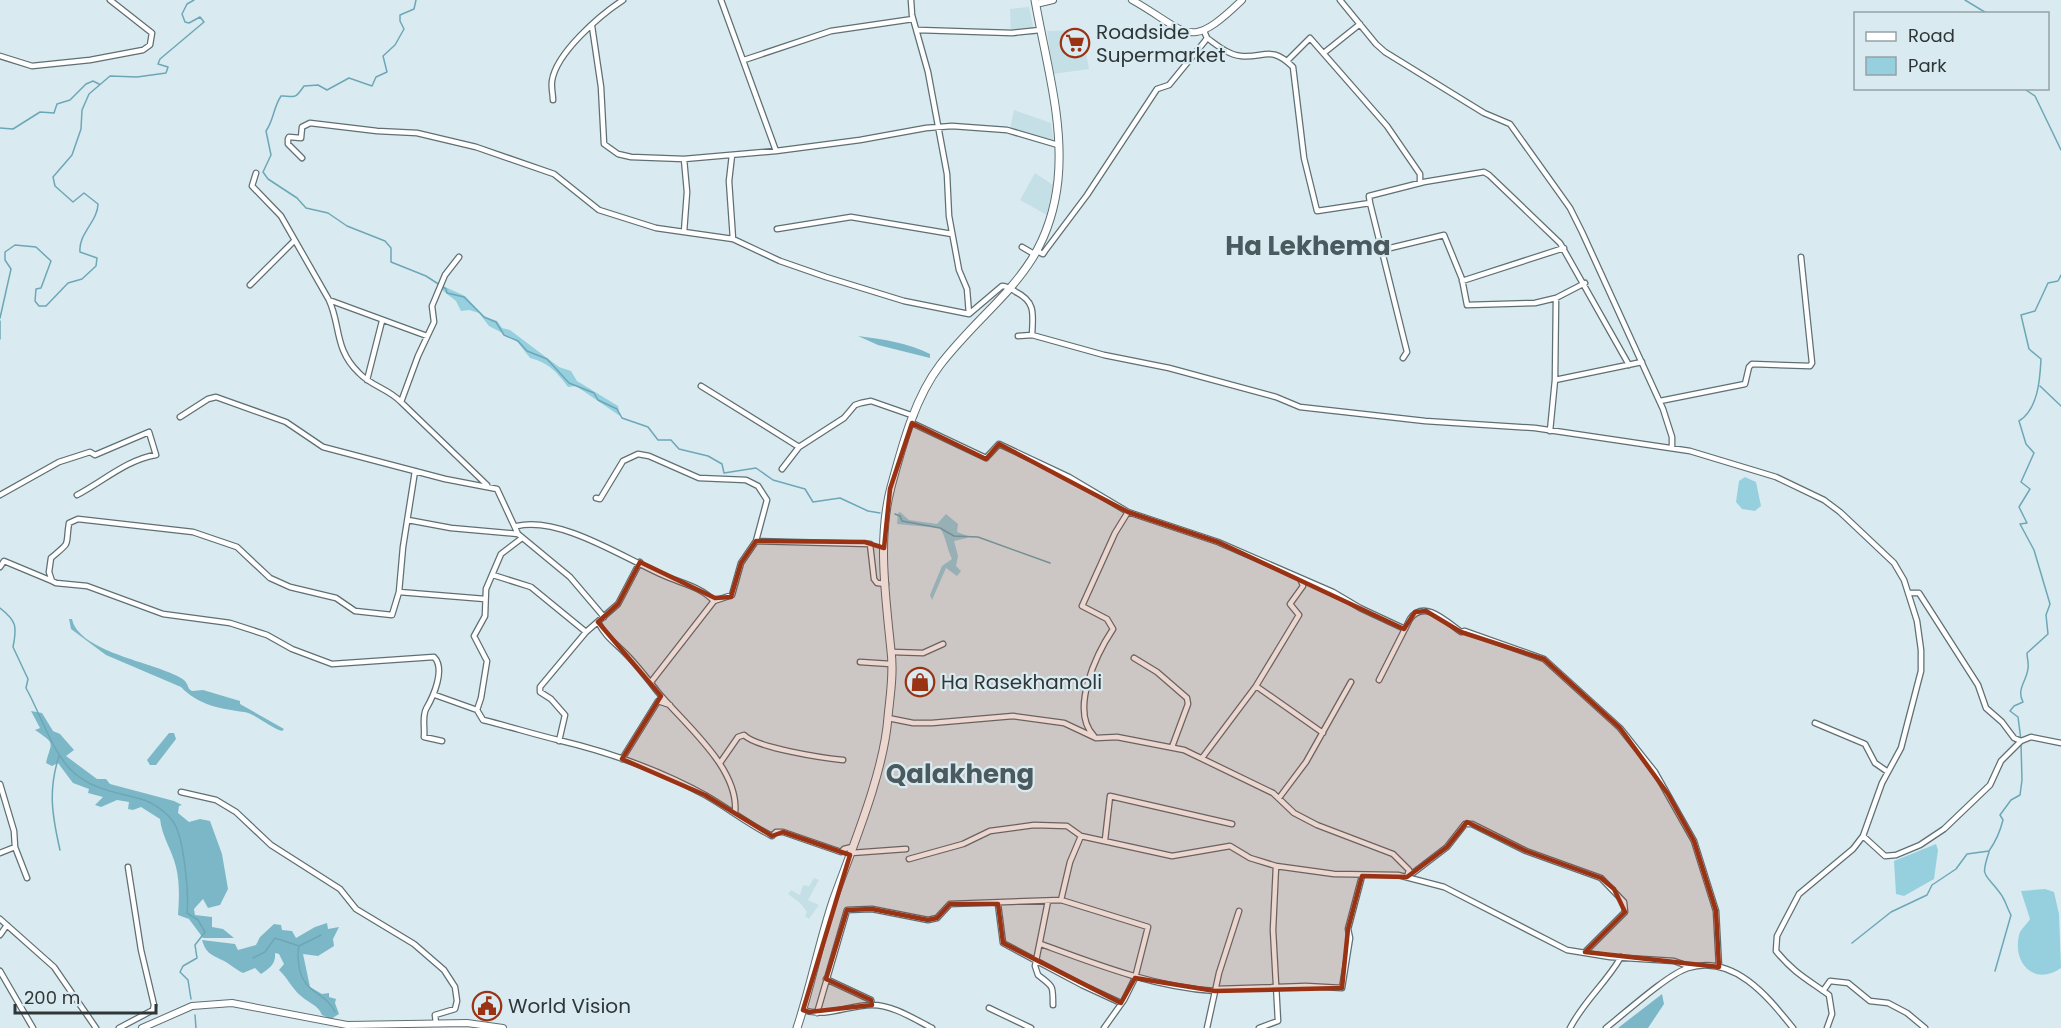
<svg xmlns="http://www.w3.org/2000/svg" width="2061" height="1028" font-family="Poppins,sans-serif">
<rect width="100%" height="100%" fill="#d9ebf0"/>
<path fill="#c5dfe6" d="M1029,7l6,28h-24l-1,-26z
M1082,30l7,39 -36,5 -6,-43z
M1014,110l37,13 3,21 -44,-15z
M1035,173l18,12 -6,30 -27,-15z
M814,878l5,2 -11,20 11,5 -10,14 -4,-3 2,-4 -7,-9 -12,-9 3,-4 9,5 3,-10 6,1z"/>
<path fill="#96d0df" d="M443,286l22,10 20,21 12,4 5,7 8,2 49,37 12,4 6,10 41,25 2,10 -44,-30 -8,1c-12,-16 -19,-24 -38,-29l-14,-18 -27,-14 -10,-13 -10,-3 -8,1 -5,-10 -14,-11z
M1745,477l11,5 5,24 -6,5 -13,-2 -6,-7 3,-21z
M900,512l9,8 28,4 9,-10 12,10 -1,8 11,4 -1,2 -13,3 4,15 -2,10 5,5 -4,5 -11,-8 -14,32 -2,-5 12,-29 10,-7c-5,-10 -6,-22 -12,-31l-43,-4 1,-11z
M1936,844l2,6 -4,29 -30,17 -8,-2 -2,-33z
M2045,889l9,3 5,22 2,54c-25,18 -49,-3 -42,-33 1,-5 8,-11 11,-16l-9,-28z"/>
<path fill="#7cb7c7" d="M858,336c23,3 51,7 72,18v4l-52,-13z
M69,619h3c6,30 71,42 96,53 5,2 13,5 17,9 4,5 2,7 7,10l11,-1 37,11v3l44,25 -2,2c-11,-3 -28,-18 -38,-19 -23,-3 -46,-7 -63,-25l-75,-32 -35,-26z
M31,711l11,2 11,18 7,3 14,16 -8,6 31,23h9l4,5 64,17 8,4 -3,1 -1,7 11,9 11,-3 10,2 12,33 6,35 -8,16 -12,3 -5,-9 -9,10 1,6 17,2v10l11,2 11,9h-31l-14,-19 -11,-4c1,-15 2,-32 -2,-48 -4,-17 -14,-30 -16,-48l-19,-12 -8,3 -5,-1 1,-7 -12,-2 -16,7 -6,-2 8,-8 -15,-4 1,-4 -16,-6 -15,-20 -6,3 -6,-3c5,-22 11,-18 -11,-33l5,-2z
M169,733h5l2,6 -20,26h-6l-3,-5z
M327,923l1,6 11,-2 -6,12 1,7 -16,10 -15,-2 7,33 12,7 7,-1v4l7,2 -1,4 4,11 -8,5 -9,-4c-5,-11 -12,-11 -21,-19 -9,-7 -13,-18 -22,-26l5,-6 -5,-10 -4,-1c1,11 -5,15 -14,21l-6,-6 -12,5c-8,-4 -14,-10 -21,-13 -12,-6 -16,-7 -20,-20l33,4 3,6 18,-5 4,-8 14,-13 7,1 1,5 10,1 4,7 19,-11z
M1662,994l2,10 -16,24h-30z"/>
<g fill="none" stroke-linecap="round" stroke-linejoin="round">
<path stroke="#6da7b7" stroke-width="1.5" d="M416,0l-2,9 -14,6v6l4,8 -9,16 -12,11 4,16 -11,5 -4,9 -23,-8 -22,12 -9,-5 -14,1c-11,16 -9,9 -23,10 -8,12 -7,24 -15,35l5,24 -8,17 5,7 29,19 9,10 22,5 19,13 38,15 6,7v14l35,14 20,13 1,4 17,4 20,20 12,5 8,13 14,6 9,10 20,8 22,24 25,10 4,7 19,9 5,9 26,9 10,13h13l8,9 29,7 14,8 2,9 32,-5 17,12 32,9 8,13 27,-4 28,13 12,2
M1965,0l23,14
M2023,88l12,8 26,54
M0,128l13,1 27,-17 14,1 3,-9 13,-4 16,-16 7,-3 6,3
M0,318l11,-49 -6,-9v-8l10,-7 21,2 15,14 -10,27 -5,1 -1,12 4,5h7l22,-23 14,-4 14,-13 1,-8 -17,-6c-2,-18 18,-31 18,-48l-14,-11 -11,9 -18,-16 -2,-9 19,-22 9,-26 1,-19 7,-16 21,-18 27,1 29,-4 2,-6 -10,-3 2,-5 44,-37 -4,-5 -11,6 -4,-1 -3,-8 5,-10 7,-4
M0,321v18
M2040,386l21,20
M895,514l5,2 2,5 38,7 14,8 24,1 72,26
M0,608c17,13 17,19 13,39l15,32 -2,9c14,25 27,66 47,84 20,18 43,20 68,27 11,3 27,14 33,24 10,16 15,71 13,90l11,7 7,12 -10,13 2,13 -14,8 -3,6 8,8 3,19
M2021,740l-3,-23 -8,-6 4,-5 9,-4c-7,-13 4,-21 5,-34 1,-4 -1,-10 -1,-15l21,-19 -2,-19 4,-11 -16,-54 -14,-26 7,-1 -8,-16 11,-18 -9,-7 13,-29 -8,-9 -7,-23c19,-12 21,-41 22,-62l-12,-10 -8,-34 14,-4 13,-28 10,-2 3,-6
M59,756c-11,34 -7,59 1,94
M1989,852c-9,27 -4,20 11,41 5,6 7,15 11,22l-16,56
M321,935l-22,11c-2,8 -1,12 0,20 4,28 27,26 36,46
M1852,943l39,-31 36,-17 5,-10 24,-16 11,-15 22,-3c7,-10 11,-19 14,-31l-3,-5 11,-15 9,-5 2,-15 -1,-36
M253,958l12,-6 10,-14 24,8
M195,1015l1,13"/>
<g stroke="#5f6f73" stroke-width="7">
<path id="minor" d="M721,0l55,151
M911,0l1,15 16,57 19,102 2,42 10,54 8,19 2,25
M1340,0l36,44 9,8 99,61 26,11 60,84 12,24 81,177 9,28v11
M592,26l9,61 3,57 14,10 13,3 53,2 92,-8 84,-11 66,-12 26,-2 55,4 51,15
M918,30l94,3 28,-3
M1207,38c10,7 21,17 34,18 24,2 30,-11 52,11l11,91 13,53 53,-8 37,149 -4,6
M1325,52l35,-28
M0,56l32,10 58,-6 53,-10 7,-5 2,-12 -42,-33
M744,60l87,-29 82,-12
M1287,61l23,-23 77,88 33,48v9
M553,100c0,-6 -2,-12 -1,-19 4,-28 48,-66 71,-81
M732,155l-3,26 4,58
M302,158l-14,-14v-5l1,-2 12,1 1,-11 8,-4 67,8 40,2 59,14 78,27 45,36 57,18 77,11 47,22 46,16 78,24 65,13 33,-28c6,0 9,3 14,6 20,10 17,22 16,43
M684,159l3,33 -3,40
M256,173l-4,13 29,30 48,84 98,36
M1370,203l-1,-7 55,-14 60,-10 5,3 71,68 69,122
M777,229l74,-12 101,17
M1022,247l12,7
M1382,250l62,-15 18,44 5,26 68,-2 21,-5 29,-15
M1037,251l6,3 2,-3 42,-56 70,-106 12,-4 36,-44 2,-3 -3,-7
M459,257l-14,18 -13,31 2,16 -16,34 -17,46 86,83
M1462,281l102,-33
M250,285l44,-44
M329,300c12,26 5,49 30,73 12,13 30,16 42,29
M1018,336l14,-1 72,20 65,13 107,29 24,10 125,14 110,7 155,23 86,26 48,23 16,12 54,51 10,17 13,41 4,29v21l-20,77 -19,35 -19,53 -10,13 -54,45 -22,42 -1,15c18,22 31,28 53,44l3,19 -5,14
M367,380l15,-59
M1555,380l87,-18
M701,386l98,61
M1660,401l85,-17 4,-17 3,-3 58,2 2,-3 -11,-106
M180,417l28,-18 8,-2 70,25 37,25 122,32 52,10 21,45 52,43 34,40
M912,423l74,35 13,-14 70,33 59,35 90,30 115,50 27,16 45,21
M1550,431l5,-51 1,-82
M782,469l17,-22 45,-29 11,-13 6,-2 10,-2 43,15
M0,495l59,-33 31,-10 5,3 54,-23 7,23c-28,4 -54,27 -79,40
M596,498l4,1 23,-38 15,-7 11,2 50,22 47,2 12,6 9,14 -11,41 -15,22 -9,32 -18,6 -63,81
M408,520l43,8 67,6
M517,526c44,-10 108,33 148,50 16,7 36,11 49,25
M756,541l114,3 4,35 3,4 9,1
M0,567l4,-6 48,20
M493,575l38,12 55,45
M399,592l4,-45 12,-76
M1910,593h9l59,92 8,23 16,14 12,16 7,3 10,-4 30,6
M598,622c7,14 16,20 27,31 12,12 22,25 32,38 26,32 83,77 78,122
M892,652l31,1 20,-9
M1134,658l23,14 30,26 1,6 -16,43
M860,662l31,2
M1379,680l31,-61c14,-20 36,2 51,13l4,-1 79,28 76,69 35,44 39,69 22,70 3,56
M1256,686l67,47
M435,695l42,15 6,10c25,6 50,14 75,20 51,12 101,30 147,55 23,13 43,29 67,41l4,-4h7l58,20 3,-3 8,-2
M477,710l4,-12 6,-37 -13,-25 11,-20 1,-27 15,-35 21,-16
M888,718l25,5h19l81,-7 51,7 32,15 21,-1 67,13 89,43 21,20 23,12 76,29 16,16 -2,7
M1815,723l50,21 10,19 13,9
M1094,736c-25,-26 3,-83 19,-107l-6,-10 -25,-13 33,-73 13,-21
M442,741l-18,-4c1,-9 -2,-20 2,-28 7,-12 20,-40 8,-52l-102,7 -40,-15 -25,-14 -37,-12 -67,-9 -76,-28 -31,-3 -4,-2 -3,-9 2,-14c21,-18 14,-10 18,-35l9,-4 115,13 44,15 33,31 20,9 46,11 19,13 37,4 7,-23 86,7
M559,741l6,-26 -14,-16 -11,-7v-5l46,-55 32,-28 22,-42
M1202,758l54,-72 43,-71 -9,-11 13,-18 -3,-8
M622,759l36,-58 12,4
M720,763l18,-26 6,-2c13,13 79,23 99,25
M0,784l14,47 1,16 12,31
M181,792l35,8 20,12 35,33 69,44 16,20 58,35 30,26 11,17 2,14 -2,8 -20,6 1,8
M1279,798l27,-36 45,-80
M1863,836l22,20 11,-1 24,-10 24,-16 46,-44 11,-24 20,-20
M1105,840l5,-44 122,28
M0,853l15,-6
M851,853l55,-4
M909,859l54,-15 27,-13 44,-6 33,1 14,10 91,20 58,-10 20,12 26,8 58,8 64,1 46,12 123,63 43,7 64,4 17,6
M1409,872l4,1 34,-26 18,-23h7l54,27 75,27 23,24 1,10 -40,40
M1061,900l9,-38 11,-26
M1048,901l-13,65 3,9c15,12 15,9 15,30
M998,904l5,39 79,42 39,18
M0,919l54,48 42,61
M0,935l7,-10
M1041,944c57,21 113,43 174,47
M0,971l33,57
M826,979l45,21 1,5
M1216,989l90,-3 36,2 8,-50 -2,-9 14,-53
M1823,991l7,-10 18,2 22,18 18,2 19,10 18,15
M989,1008l42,20
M803,1010c23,8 45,-5 69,-5 21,0 42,14 60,23
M817,1013l30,-103 25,-1 56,11 9,-2 13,-14 111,-4 87,27 -13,51 -11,22 -20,28
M119,1028l34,-18 1,-5 -13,-55 -13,-83
M1207,1028l12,-55 20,-62
M1259,1028l19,-7 -5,-91 3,-64
M1570,1028c14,-27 36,-45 51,-71
M1606,1028c18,-14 62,-54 82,-60 46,-14 80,29 105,60"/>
</g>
<g stroke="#5f6f73" stroke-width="8">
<path id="secondary" d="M1132,0c57,32 55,53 110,0
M1036,4l17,-4
M142,1028l50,-22 40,-3 115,22 120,-2 36,5"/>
</g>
<g stroke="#5f6f73" stroke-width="9">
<path id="primary" d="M797,1028c14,-42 22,-85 36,-127 19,-53 51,-128 55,-184 2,-21 6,-44 3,-66 -5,-52 -14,-111 0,-164 11,-40 23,-88 49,-122 51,-66 108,-91 118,-185 6,-60 -13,-122 -23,-180"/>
</g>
<use href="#minor" stroke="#fff" stroke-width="4.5"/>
<use href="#secondary" stroke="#fff" stroke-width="6"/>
<use href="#primary" stroke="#fff" stroke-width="7"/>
</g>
<path fill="#9a3314" fill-opacity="0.2" stroke="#9a3314" stroke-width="4.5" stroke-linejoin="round" d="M912,423l74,36 13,-15 129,68 90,30 186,87 11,-17 11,-1 35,21 83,27 76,69 48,66 26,47 22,70 3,56 -134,-15 40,-40 -11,-23 -13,-11 -75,-27 -59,-29 -20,25 -40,30 -45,-1 -14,53 -6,59 -127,3 -80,-13 -14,25 -118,-60 -5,-39h-48l-13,14 -9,2 -56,-11 -25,1 -21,69 45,21 1,5 -63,7 -6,-2 47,-155 -67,-23 -11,4 -67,-41 -83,-36 39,-63 -63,-74 20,-18 22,-42 75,36 16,-1 10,-34 15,-22 109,1 19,6 6,-59z"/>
<defs>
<g id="supermarket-ring" transform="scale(1.5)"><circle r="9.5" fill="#d9ebf0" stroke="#9a3314" stroke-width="1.5"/><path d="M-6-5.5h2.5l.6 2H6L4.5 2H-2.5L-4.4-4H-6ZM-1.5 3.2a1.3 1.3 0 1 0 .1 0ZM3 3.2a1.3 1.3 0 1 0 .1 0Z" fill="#9a3314"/></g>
<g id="shop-ring" transform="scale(1.5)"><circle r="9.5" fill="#d9ebf0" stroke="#9a3314" stroke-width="1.5"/><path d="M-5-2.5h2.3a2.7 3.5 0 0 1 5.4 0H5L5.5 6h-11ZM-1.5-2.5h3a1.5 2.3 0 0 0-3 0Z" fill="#9a3314"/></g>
<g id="civic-ring" transform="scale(1.5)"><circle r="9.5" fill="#d9ebf0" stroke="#9a3314" stroke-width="1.5"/><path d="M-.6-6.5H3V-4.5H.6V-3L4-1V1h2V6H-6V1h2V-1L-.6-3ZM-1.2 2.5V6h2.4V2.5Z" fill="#9a3314"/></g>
</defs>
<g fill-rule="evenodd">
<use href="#supermarket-ring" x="1075" y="43"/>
<use href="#shop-ring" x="920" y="682"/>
<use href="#civic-ring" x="487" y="1006"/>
</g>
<g text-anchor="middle" stroke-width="4.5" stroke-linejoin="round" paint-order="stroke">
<g font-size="20" fill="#2f3638" stroke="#d9ebf0" text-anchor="start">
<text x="1096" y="39">Roadside<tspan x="1096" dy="23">Supermarket</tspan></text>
<text x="941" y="689">Ha Rasekhamoli</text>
<text x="508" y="1013">World Vision</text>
</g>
<g font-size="26" font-weight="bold" fill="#4a5a5e" stroke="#d9ebf0">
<text x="1308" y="255">Ha Lekhema</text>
<text x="960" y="783">Qalakheng</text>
</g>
</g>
<rect x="1854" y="12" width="195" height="78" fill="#d9ebf0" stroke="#95a3a6" stroke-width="1.5"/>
<rect x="1866" y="32" width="30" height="9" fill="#ffffff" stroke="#95a3a6" stroke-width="1.5"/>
<text x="1908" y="42" font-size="18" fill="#2f3638">Road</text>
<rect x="1866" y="57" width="30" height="18" fill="#96d0df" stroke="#95a3a6" stroke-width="1.5"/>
<text x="1908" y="72" font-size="18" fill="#2f3638">Park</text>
<path d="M15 1004v9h141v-9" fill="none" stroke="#2f3638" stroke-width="3"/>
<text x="24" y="1004" font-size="18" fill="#2f3638" stroke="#d9ebf0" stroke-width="4.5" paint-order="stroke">200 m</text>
</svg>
